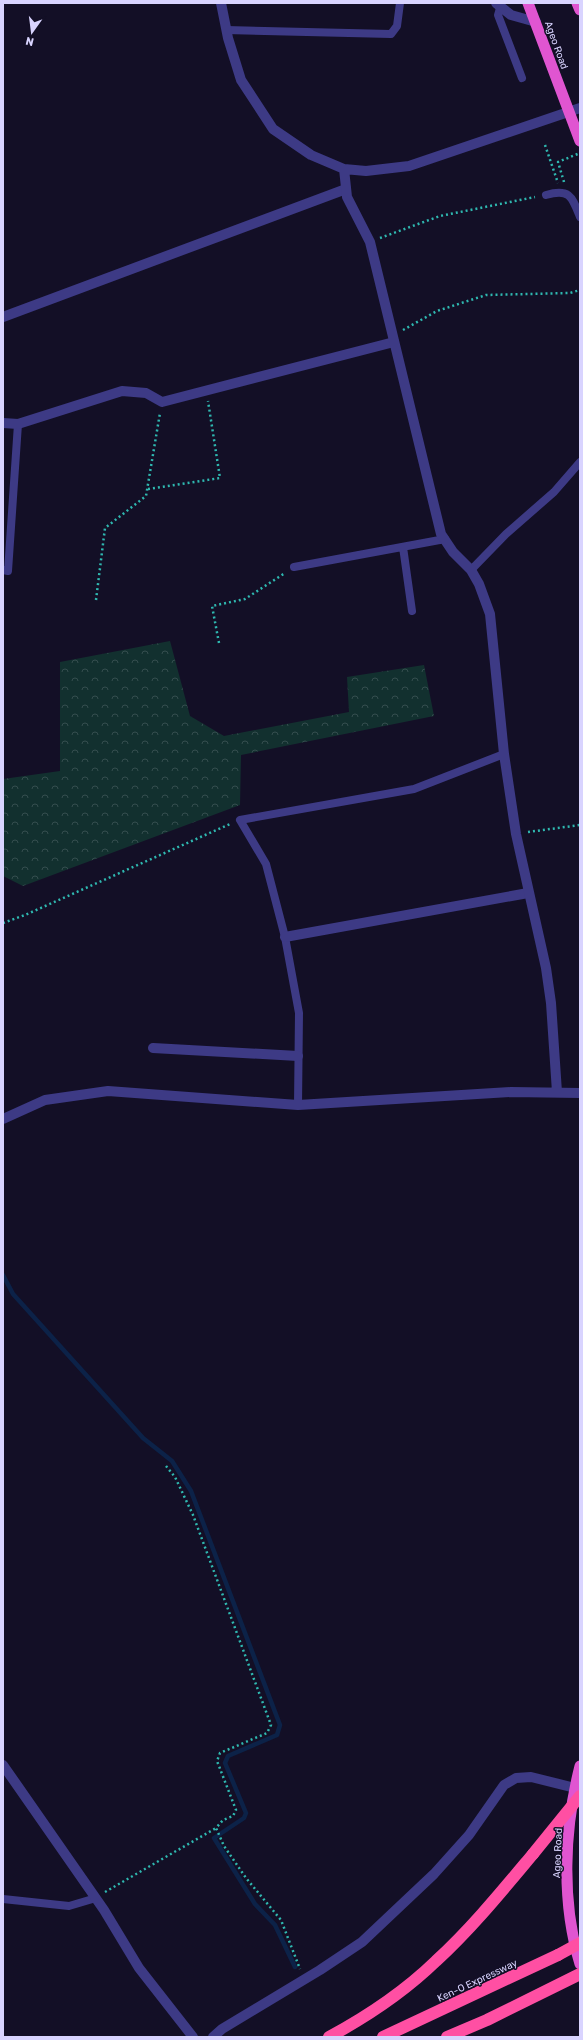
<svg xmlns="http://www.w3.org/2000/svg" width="583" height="2040" font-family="Rubik,sans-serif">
<defs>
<pattern id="forest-crowns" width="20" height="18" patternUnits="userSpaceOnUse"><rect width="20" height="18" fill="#12302f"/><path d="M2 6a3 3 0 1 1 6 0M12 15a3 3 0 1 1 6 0" fill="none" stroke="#344d4e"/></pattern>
</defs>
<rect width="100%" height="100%" fill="#130f26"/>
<path fill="url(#forest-crowns)" d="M170,641l20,75 34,20 125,-24 -2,-35 77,-12 10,51 -193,39 -1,50 -217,81 -20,-10v-97l57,-8v-109z"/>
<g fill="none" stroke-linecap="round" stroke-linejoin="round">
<path stroke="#0c2248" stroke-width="4.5" d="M3,1275l10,19 130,144 29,23 19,30 89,234 -3,10 -49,21 -3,7 21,50 -2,5 -30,20 41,66 20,21 20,42"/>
<path stroke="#2fb8b0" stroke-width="2.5" stroke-dasharray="2 3" stroke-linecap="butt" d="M545,145l13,38
M564,182l-6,-20 22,-9
M380,238l60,-22 95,-19
M403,330l34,-19 49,-16 84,-2 10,-3
M148,489l72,-11 -12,-77
M96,600l9,-72 41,-32 14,-83
M219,643l-7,-37 33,-7 40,-26
M528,832l52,-7
M3,923l22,-8 205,-91
M166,1466l9,11 18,38 78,210 -4,8 -47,20 -3,8 19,49 -3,6 -10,4 -7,8 8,18 22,32 35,42 19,49
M105,1892l111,-64"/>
<path stroke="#3d3a85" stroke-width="8" d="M500,8l-2,7 24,63
M226,30l165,4 6,-8 3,-23
M546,195c24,-7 26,2 34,22
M403,547l9,64
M294,567l151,-28
M3,570l5,1 10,-147
M471,570l35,-36 48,-42 26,-30
M298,1105l1,-92 -14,-76 -19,-73 -26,-44 174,-31 90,-35
M3,1899l66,7 27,-8"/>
<path stroke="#3d3a85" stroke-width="10" d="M496,3l15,12 25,7
M3,317l343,-128
M3,423l15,1 104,-33 24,2 16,9 232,-60
M285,937l243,-44
M153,1048l145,8
M3,1765l101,145 35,58 54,69
M213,2037l9,-8 98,-59 42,-28 72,-68 35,-39 35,-50 12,-7 15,-1 44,11"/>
<path stroke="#3d3a85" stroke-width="10" d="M221,3l7,35 13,42 32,49 38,26 33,14 22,2 43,-5 171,-58
M344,169l3,28 23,45 71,292 12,18 18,18 8,14 11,30 14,140 12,80 30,134 5,35 6,89
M3,1119l42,-19 63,-9 190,14 213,-13 69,1"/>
<path stroke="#e055d1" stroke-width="11" d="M528,3l52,138
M577,3l3,7
M580,1766c-16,63 -19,136 0,198"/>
<path stroke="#ff4fa3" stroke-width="12" d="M329,2037c39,-21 75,-45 107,-76 35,-32 66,-70 97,-107
M383,2037l175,-82
M447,2037l40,-17 93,-46"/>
<path stroke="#ff4fa3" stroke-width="12" d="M533,1854l47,-58
M558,1955l22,-12"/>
</g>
<g text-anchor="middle" stroke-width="3" stroke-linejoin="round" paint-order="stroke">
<g font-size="10" fill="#d9d4ff" stroke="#130f26">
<text transform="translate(557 45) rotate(70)" y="4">Ageo Road</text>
<text transform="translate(557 1853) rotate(-88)" y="4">Ageo Road</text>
<text transform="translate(477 1980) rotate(-25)" y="4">Ken-O Expressway</text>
</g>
</g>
<rect width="583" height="2040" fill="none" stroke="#d9d4ff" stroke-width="8"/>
<g transform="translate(32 32) rotate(194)" stroke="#130f26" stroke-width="3" paint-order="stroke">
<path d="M0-3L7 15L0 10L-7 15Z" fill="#d9d4ff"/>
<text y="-6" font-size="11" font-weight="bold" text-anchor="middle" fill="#d9d4ff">N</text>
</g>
</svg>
